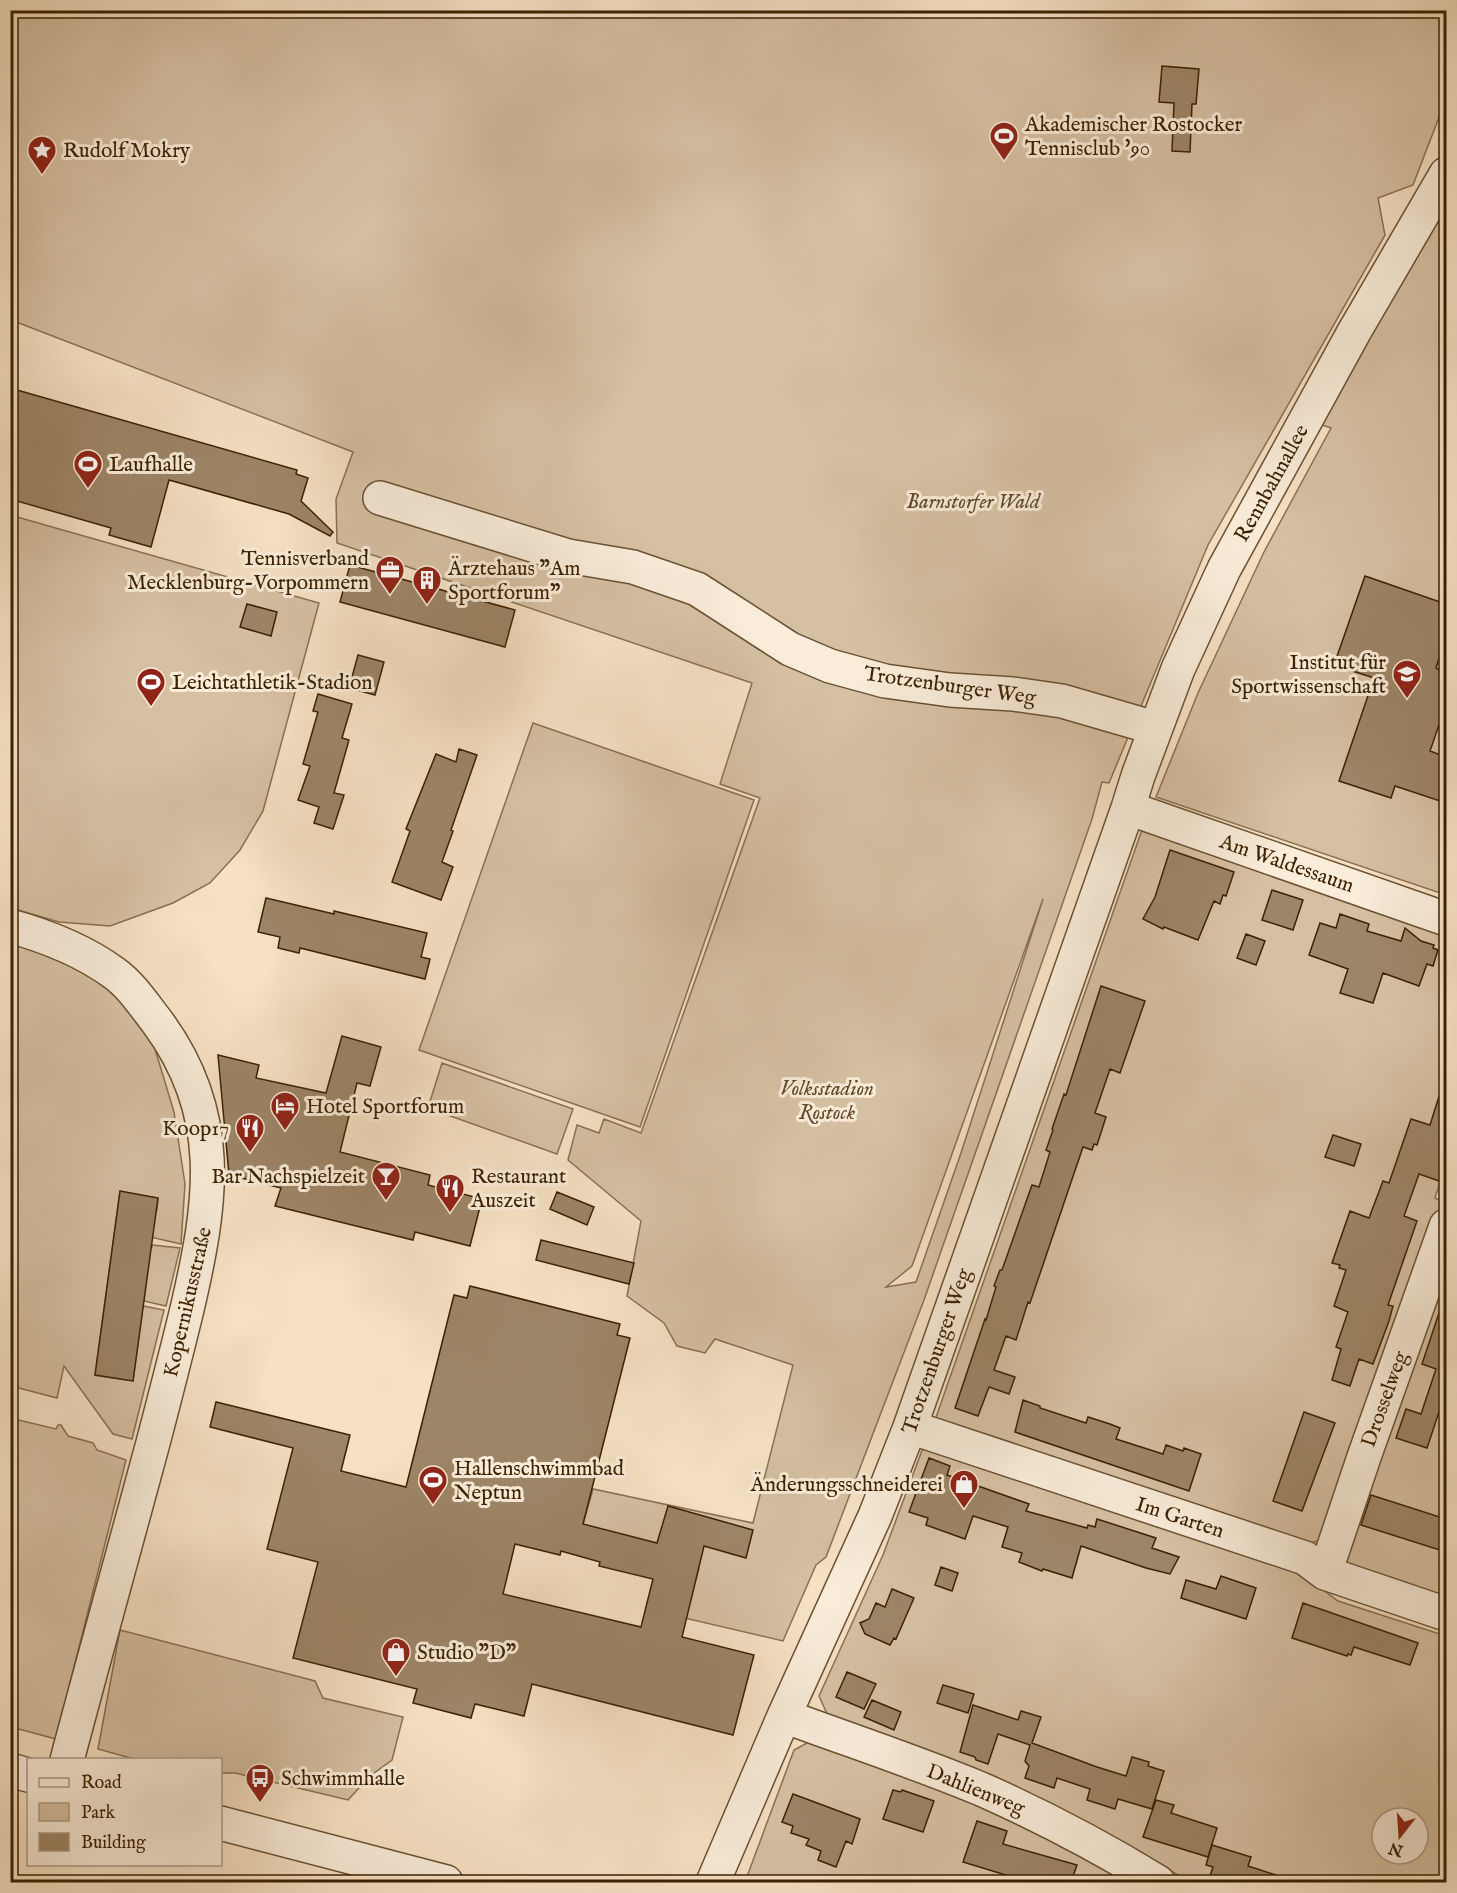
<svg xmlns="http://www.w3.org/2000/svg" width="1457" height="1893" font-family="'IM FELL English',serif">
<rect width="100%" height="100%" fill="#f6e1c4"/>
<filter id="stains"><feTurbulence type="fractalNoise" baseFrequency=".00333" numOctaves="4"/><feColorMatrix values="0 0 0 0 .2 0 0 0 0 .09 0 0 0 0 .02 0 0 0 .5 -.17"/></filter>
<radialGradient id="worn" r=".72"><stop offset=".6" stop-color="#630" stop-opacity="0"/><stop offset="1" stop-color="#630" stop-opacity=".3"/></radialGradient>
<path fill="#d6c0a3" stroke="#897052" stroke-width="1.5" fill-rule="evenodd" d="M10,11h1436v88l-33,86 -35,13 7,37 -177,310 -99,238 -7,-1 -10,37 -168,481 -98,257 -10,8 -33,76 -137,-32 2,-10 40,10 11,-41 -33,-9 -83,-35 10,-35 160,34 40,-158 -78,-26 -10,14 -28,-7 -13,-23 -37,-27 14,-75 -73,-61 9,-35 22,8 5,-14 37,14 119,-335 -40,-14 32,-101 -415,-140 -1,-44 17,-47 -342,-132zM1043,899l-82,254 -45,129 -30,5 26,-21z
M1446,201v694l-290,-98 42,-104 66,-141 67,-124 -9,-3 55,-103z
M10,515l309,88 -56,208 -23,39 -30,33 -37,20 -63,23 -51,-4 -48,-14z
M533,723l221,77 -114,327 -221,-77z
M1143,827l303,104v232l-11,35 11,5 -128,338 -10,2 -374,-120z
M10,937l49,17 62,41 31,44 22,73 11,72 -4,60 -31,-7 3,-27h4l1,-12 -38,-6 -25,183 38,6 10,-75 21,4 -32,129 -19,-5 -49,-68 -7,32 -46,-12z
M442,1063l131,46 -16,45 -129,-46z
M152,1245l28,3 -14,58 -22,-5 3,-54h5z
M1446,1273v324l-106,-35z
M10,1418l46,11 2,-4h3l7,11 25,7 4,7 29,10 -70,279 -45,-12z
M924,1445l378,129 36,27 108,35v246h-257l-37,-23 -324,-143 -9,-20 64,-141zM1382,1818h36v36h-36z
M120,1630l195,51 8,17 80,19 -11,43 -22,16 -22,24 -113,-27h-14l-1,-13 -86,-1 -36,-10z
M816,1738l194,80 125,64h-390l49,-132z"/>
<path fill="#9d8567" stroke="#3c2102" stroke-width="1.5" fill-rule="evenodd" d="M1162,66l37,3 -3,35h-4l-2,48 -18,-1 2,-48 -15,-1z
M10,388l287,82 -1,4 12,4 -7,23 32,31 -3,4 -41,-22 -120,-34 -18,67 -42,-12 2,-7 -101,-29z
M350,565l165,45 -10,37 -165,-45z
M1365,576l81,28v32l-10,32 10,6v47l-5,-2 -11,32 16,6v46l-51,-17 -4,12 -52,-17 35,-103 -40,-13z
M247,604l30,8 -6,24 -31,-9z
M358,655l26,7 -9,33 -26,-7z
M318,694l34,10 -10,34 7,2 -15,53 10,2 -11,34 -19,-6 5,-16 -21,-7 12,-34 -7,-2 15,-52 -5,-1z
M459,749l18,6 -26,75 2,1 -11,31 11,5 -12,33 -49,-18 18,-51 -4,-2 30,-75 20,8z
M1170,850l64,22 -8,24 -3,-1 -3,9 -6,-3 -16,39 -34,-13 -1,2 -20,-10 12,-22z
M1272,890l31,10 -10,30 -31,-10z
M266,898l68,16v-3l93,22 -6,24 9,2 -5,20 -125,-31 -1,5 -21,-5 2,-11 -22,-5z
M1340,914l29,10 -2,7 34,10 4,-13 16,13 13,4 -1,3 5,2 -5,16 -6,-2 -8,22 -36,-13 -10,30 -33,-10 8,-24 -39,-14 11,-32 16,5z
M1246,934l19,7 -9,24 -19,-7z
M1101,986l44,15 -25,72 -10,-4 -15,44 11,4 -9,28 -3,-1 -2,6 -9,-3 -53,156 -2,-1 -12,38 -10,-4 -12,34 21,7 -6,17 -20,-7 -11,29 -23,-8 30,-89 1,1 10,-33 -2,-1 6,-16h2l30,-85 7,2 11,-35 -4,-2 7,-20 -1,-1 12,-35 2,1z
M342,1036l39,11 -11,39 -13,-3 -17,69 90,23 -2,10 54,14 -12,47 -55,-14 -2,8 -138,-34 6,-18 -52,-13 -11,-120 41,10 -3,13 70,15z
M1443,1084l3,1v75l-7,21 -20,-7 -15,42 13,5 -29,84 5,1 -4,15 -16,43 -14,-5 -9,27 -18,-6 9,-31 -5,-2 12,-35 -14,-6 12,-36 -7,-2 1,-3 -8,-2 18,-52 19,7 14,-37 6,2 22,-64 19,6z
M1333,1135l28,9 -7,22 -29,-9z
M120,1191l38,7 -25,183 -38,-6z
M557,1192l37,15 -7,18 -37,-16z
M541,1240l93,23 -5,21 -93,-24z
M470,1286l150,38 -3,11 13,3 -47,186 74,19 11,-37 85,24 -7,28 -42,-12 -22,91 72,18 -21,80 -201,-51 -8,32 -49,-12 -4,14 -58,-15 4,-14 -124,-31 25,-96 -51,-13 26,-101 -83,-21 6,-25 134,33 -9,36 65,16 48,-192 13,3zM515,1544l45,11 1,-4 39,11 -1,4 54,13 -12,48 -138,-33z
M1443,1301l3,1v89l-19,57 -31,-10 10,-29 15,5 15,-45 -14,-5z
M1023,1400l17,6v2l46,15 2,-6 22,7 10,4 -4,11 47,15 3,-9 17,6 1,-3 17,6 -12,37 -174,-59z
M1304,1412l31,11 -33,88 -29,-10z
M929,1458l21,8 -3,9 82,29 -3,7 61,17 1,-3 7,2 2,-8 59,19 -4,10 27,9 -9,17 -24,-6 -65,-22 -9,32 -29,-9 -1,2 -23,-9 3,-9 -20,-6 6,-20 -35,-11 -8,23 -39,-14 2,-7 -19,-6z
M1371,1495l75,24v33l-85,-27z
M941,1567l17,6 -6,18 -17,-6z
M1221,1576l35,12 -10,31 -65,-21 5,-18 30,9z
M892,1589l22,9 -18,41 -2,-1 -4,7 -25,-11 -5,-11 9,-4 7,-16 9,4z
M1303,1603l115,40 -8,22 -56,-18 -3,8 -3,-1 -1,2 -55,-18z
M847,1672l29,12 -12,25 -28,-12z
M943,1685l31,9 -6,19 -31,-10z
M872,1700l29,12 -7,18 -30,-13z
M973,1705l45,15 3,-9 20,6 -9,26 65,24 29,9 6,-19 17,5 -1,4 16,5 -12,38 -34,-10 -3,10 -28,-9 3,-11 -33,-11 -3,10 -29,-10 4,-12 -4,-5 5,-16 -32,-11 -10,30 -12,-4 -1,-3 -15,-5z
M893,1790l8,2 1,-2 32,11 -11,31 -40,-13z
M793,1794l67,25 -8,25 -6,-3 -10,26 -18,-7 3,-9 -15,-6 3,-6 -18,-6 2,-7 -11,-4z
M1156,1800l18,5 -3,8 46,15 -9,29 -65,-20z
M977,1821l30,10 -4,13 74,21 -6,17h-42l-66,-20z
M1212,1845l39,12 -3,9 40,13v3h-59l-19,-6 3,-9 -7,-2z"/>
<g fill="none" stroke-linecap="round" stroke-linejoin="round">
<g stroke="#6a5132" stroke-width="36">
<path id="minor" d="M380,498l188,58 65,11 64,22 93,60 40,17 55,15 65,9 63,4 49,7 93,27
M1128,808l318,111
M10,926c36,10 74,25 104,47 18,13 30,32 44,50 67,91 54,178 30,282 -11,46 -23,92 -35,138 -28,105 -58,211 -86,317
M910,1427l395,131 20,15 121,41
M1325,1573l39,-116 82,-231
M784,1716c65,24 132,46 197,73 61,27 120,58 177,93
M10,1770l18,5
M220,1823l226,59
M713,1882l71,-166 91,-200 35,-89 218,-619 10,-32 40,-107 46,-100 130,-237 92,-158"/>
</g>
<use href="#minor" stroke="#f9ecd9" stroke-width="33"/>
</g>
<defs>
<g id="stadium-pin" transform="scale(1.5)"><path d="M0 17L-7.5 6A9.5 9.5 0 1 1 7.5 6Z" fill="#8f2418" stroke="#f9ecd9"/><path d="M0-5a6.5 5 0 1 0 0 10a6.5 5 0 1 0 0-10ZM-3.5-1.8h7v3.6h-7Z" fill="#fff"/></g>
<g id="sight-pin" transform="scale(1.5)"><path d="M0 17L-7.5 6A9.5 9.5 0 1 1 7.5 6Z" fill="#8f2418" stroke="#f9ecd9"/><path d="M0-6L1.8-2.2L6-1.7L2.9 1.2L3.7 5.4L0 3.3L-3.7 5.4L-2.9 1.2L-6-1.7L-1.8-2.2Z" fill="#fff"/></g>
<g id="office-pin" transform="scale(1.5)"><path d="M0 17L-7.5 6A9.5 9.5 0 1 1 7.5 6Z" fill="#8f2418" stroke="#f9ecd9"/><path d="M-6-3h4V-5.5h4V-3h4V5H-6ZM-1-4.5V-3h2v-1.5ZM-6 0V1H6V0Z" fill="#fff"/></g>
<g id="building-pin" transform="scale(1.5)"><path d="M0 17L-7.5 6A9.5 9.5 0 1 1 7.5 6Z" fill="#8f2418" stroke="#f9ecd9"/><path d="M-4-6H4V6H1V3H-1V6H-4ZM-2.5-4.3h1.7v1.8h-1.7ZM.8-4.3h1.7v1.8H.8ZM-2.5-1h1.7V.8h-1.7ZM.8-1h1.7V.8H.8Z" fill="#fff"/></g>
<g id="university-pin" transform="scale(1.5)"><path d="M0 17L-7.5 6A9.5 9.5 0 1 1 7.5 6Z" fill="#8f2418" stroke="#f9ecd9"/><path d="M0-5L7-2L0 1L-7-2ZM-4 1L0 2.5L4 1V4Q0 6-4 4Z" fill="#fff"/></g>
<g id="hotel-pin" transform="scale(1.5)"><path d="M0 17L-7.5 6A9.5 9.5 0 1 1 7.5 6Z" fill="#8f2418" stroke="#f9ecd9"/><path d="M-6-4.5h1.5V1H6V5H4.5V3h-9V5H-6ZM-4 0a1.8 1.8 0 1 1 3.6 0ZM.5 0V-2.5h3Q6-2.5 6 0Z" fill="#fff"/></g>
<g id="restaurant-pin" transform="scale(1.5)"><path d="M0 17L-7.5 6A9.5 9.5 0 1 1 7.5 6Z" fill="#8f2418" stroke="#f9ecd9"/><path d="M-5-6h1v4h1v-4h1v4h1v-4h1v5L-1.5 .5V6h-2V.5L-5-1ZM5-6V6H3V1.5H1.5Q1.5-4 5-6Z" fill="#fff"/></g>
<g id="bar-pin" transform="scale(1.5)"><path d="M0 17L-7.5 6A9.5 9.5 0 1 1 7.5 6Z" fill="#8f2418" stroke="#f9ecd9"/><path d="M-6-5H6L.8 .8V4.5H3.5V6h-7V4.5H-.8V.8Z" fill="#fff"/></g>
<g id="shop-pin" transform="scale(1.5)"><path d="M0 17L-7.5 6A9.5 9.5 0 1 1 7.5 6Z" fill="#8f2418" stroke="#f9ecd9"/><path d="M-5-2.5h2.3a2.7 3.5 0 0 1 5.4 0H5L5.5 6h-11ZM-1.5-2.5h3a1.5 2.3 0 0 0-3 0Z" fill="#fff"/></g>
<g id="bus-pin" transform="scale(1.5)"><path d="M0 17L-7.5 6A9.5 9.5 0 1 1 7.5 6Z" fill="#8f2418" stroke="#f9ecd9"/><path d="M-5-6H5V4H4V6H2V4H-2V6H-4V4H-5ZM-3.5-4V0h7V-4ZM-3.5 1.2v1.5H-2V1.2ZM2 1.2v1.5H3.5V1.2Z" fill="#fff"/></g>
</defs>
<g fill-rule="evenodd">
<use href="#stadium-pin" x="1004" y="136"/>
<use href="#sight-pin" x="42" y="150"/>
<use href="#stadium-pin" x="88" y="464"/>
<use href="#office-pin" x="390" y="570"/>
<use href="#building-pin" x="427" y="580"/>
<use href="#university-pin" x="1407" y="674"/>
<use href="#stadium-pin" x="151" y="682"/>
<use href="#hotel-pin" x="285" y="1106"/>
<use href="#restaurant-pin" x="250" y="1128"/>
<use href="#bar-pin" x="386" y="1176"/>
<use href="#restaurant-pin" x="450" y="1188"/>
<use href="#stadium-pin" x="433" y="1480"/>
<use href="#shop-pin" x="964" y="1484"/>
<use href="#shop-pin" x="396" y="1652"/>
<use href="#bus-pin" x="260" y="1778"/>
</g>
<g text-anchor="middle" stroke-width="6" stroke-linejoin="round" paint-order="stroke">
<g font-size="21" fill="#3c2102" stroke="#f9ecd9" text-anchor="start">
<text x="1025" y="131">Akademischer Rostocker<tspan x="1025" dy="24">Tennisclub '90</tspan></text>
<text x="63" y="157">Rudolf Mokry</text>
<text x="109" y="471">Laufhalle</text>
<text x="369" y="565" text-anchor="end">Tennisverband<tspan x="369" dy="24">Mecklenburg-Vorpommern</tspan></text>
<text x="448" y="575">Ärztehaus "Am<tspan x="448" dy="24">Sportforum"</tspan></text>
<text x="1386" y="669" text-anchor="end">Institut für<tspan x="1386" dy="24">Sportwissenschaft</tspan></text>
<text x="172" y="689">Leichtathletik-Stadion</text>
<text x="306" y="1113">Hotel Sportforum</text>
<text x="229" y="1135" text-anchor="end">Koop17</text>
<text x="365" y="1183" text-anchor="end">Bar Nachspielzeit</text>
<text x="471" y="1183">Restaurant<tspan x="471" dy="24">Auszeit</tspan></text>
<text x="454" y="1475">Hallenschwimmbad<tspan x="454" dy="24">Neptun</tspan></text>
<text x="943" y="1491" text-anchor="end">Änderungsschneiderei</text>
<text x="417" y="1659">Studio "D"</text>
<text x="281" y="1785">Schwimmhalle</text>
</g>
<g font-size="21" fill="#3c2102" stroke="#f9ecd9">
<text transform="translate(1271 483) rotate(-61)" y="7">Rennbahnallee</text>
<text transform="translate(950 685) rotate(8)" y="7">Trotzenburger Weg</text>
<text transform="translate(1287 863) rotate(19)" y="7">Am Waldessaum</text>
<text transform="translate(187 1302) rotate(-77)" y="7">Kopernikusstraße</text>
<text transform="translate(936 1351) rotate(-71)" y="7">Trotzenburger Weg</text>
<text transform="translate(1384 1399) rotate(-70)" y="7">Drosselweg</text>
<text transform="translate(1180 1517) rotate(18)" y="7">Im Garten</text>
<text transform="translate(976 1789) rotate(22)" y="7">Dahlienweg</text>
</g>
<g font-size="21" font-style="italic" fill="#62492a" stroke="#f9ecd9">
<text x="973" y="508">Barnstorfer Wald</text>
<text x="827" y="1095">Volksstadion<tspan x="827" dy="24">Rostock</tspan></text>
</g>
</g>
<rect width="1457" height="1893" fill="none" stroke="#f6e1c4" stroke-width="36"/>
<rect x="12" y="12" width="1433" height="1869" fill="none" stroke="#3c2102" stroke-width="3"/>
<rect x="18" y="18" width="1421" height="1857" fill="none" stroke="#3c2102" stroke-width="1.5"/>
<rect x="27" y="1758" width="195" height="108" fill="#f9ecd9" stroke="#ad9b83" stroke-width="1.5"/>
<rect x="39" y="1778" width="30" height="9" fill="#f9ecd9" stroke="#ad9b83" stroke-width="1.5"/>
<text x="81" y="1788" font-size="18" fill="#3c2102">Road</text>
<rect x="39" y="1803" width="30" height="18" fill="#d6c0a3" stroke="#ad9b83" stroke-width="1.5"/>
<text x="81" y="1818" font-size="18" fill="#3c2102">Park</text>
<rect x="39" y="1833" width="30" height="18" fill="#9d8567" stroke="#ad9b83" stroke-width="1.5"/>
<text x="81" y="1848" font-size="18" fill="#3c2102">Building</text>
<g transform="translate(1400 1836) rotate(197)"><circle r="28" fill="#f9ecd9" stroke="#ad9b83" stroke-width="1.5"/>
<path d="M0-4.5L10 22L0 15L-10 22Z" fill="#8f2418"/>
<text y="-9" font-size="16" font-weight="bold" text-anchor="middle" fill="#3c2102">N</text>
</g>
<rect width="100%" height="100%" filter="url(#stains)"/>
<rect width="100%" height="100%" fill="url(#worn)"/>
</svg>
